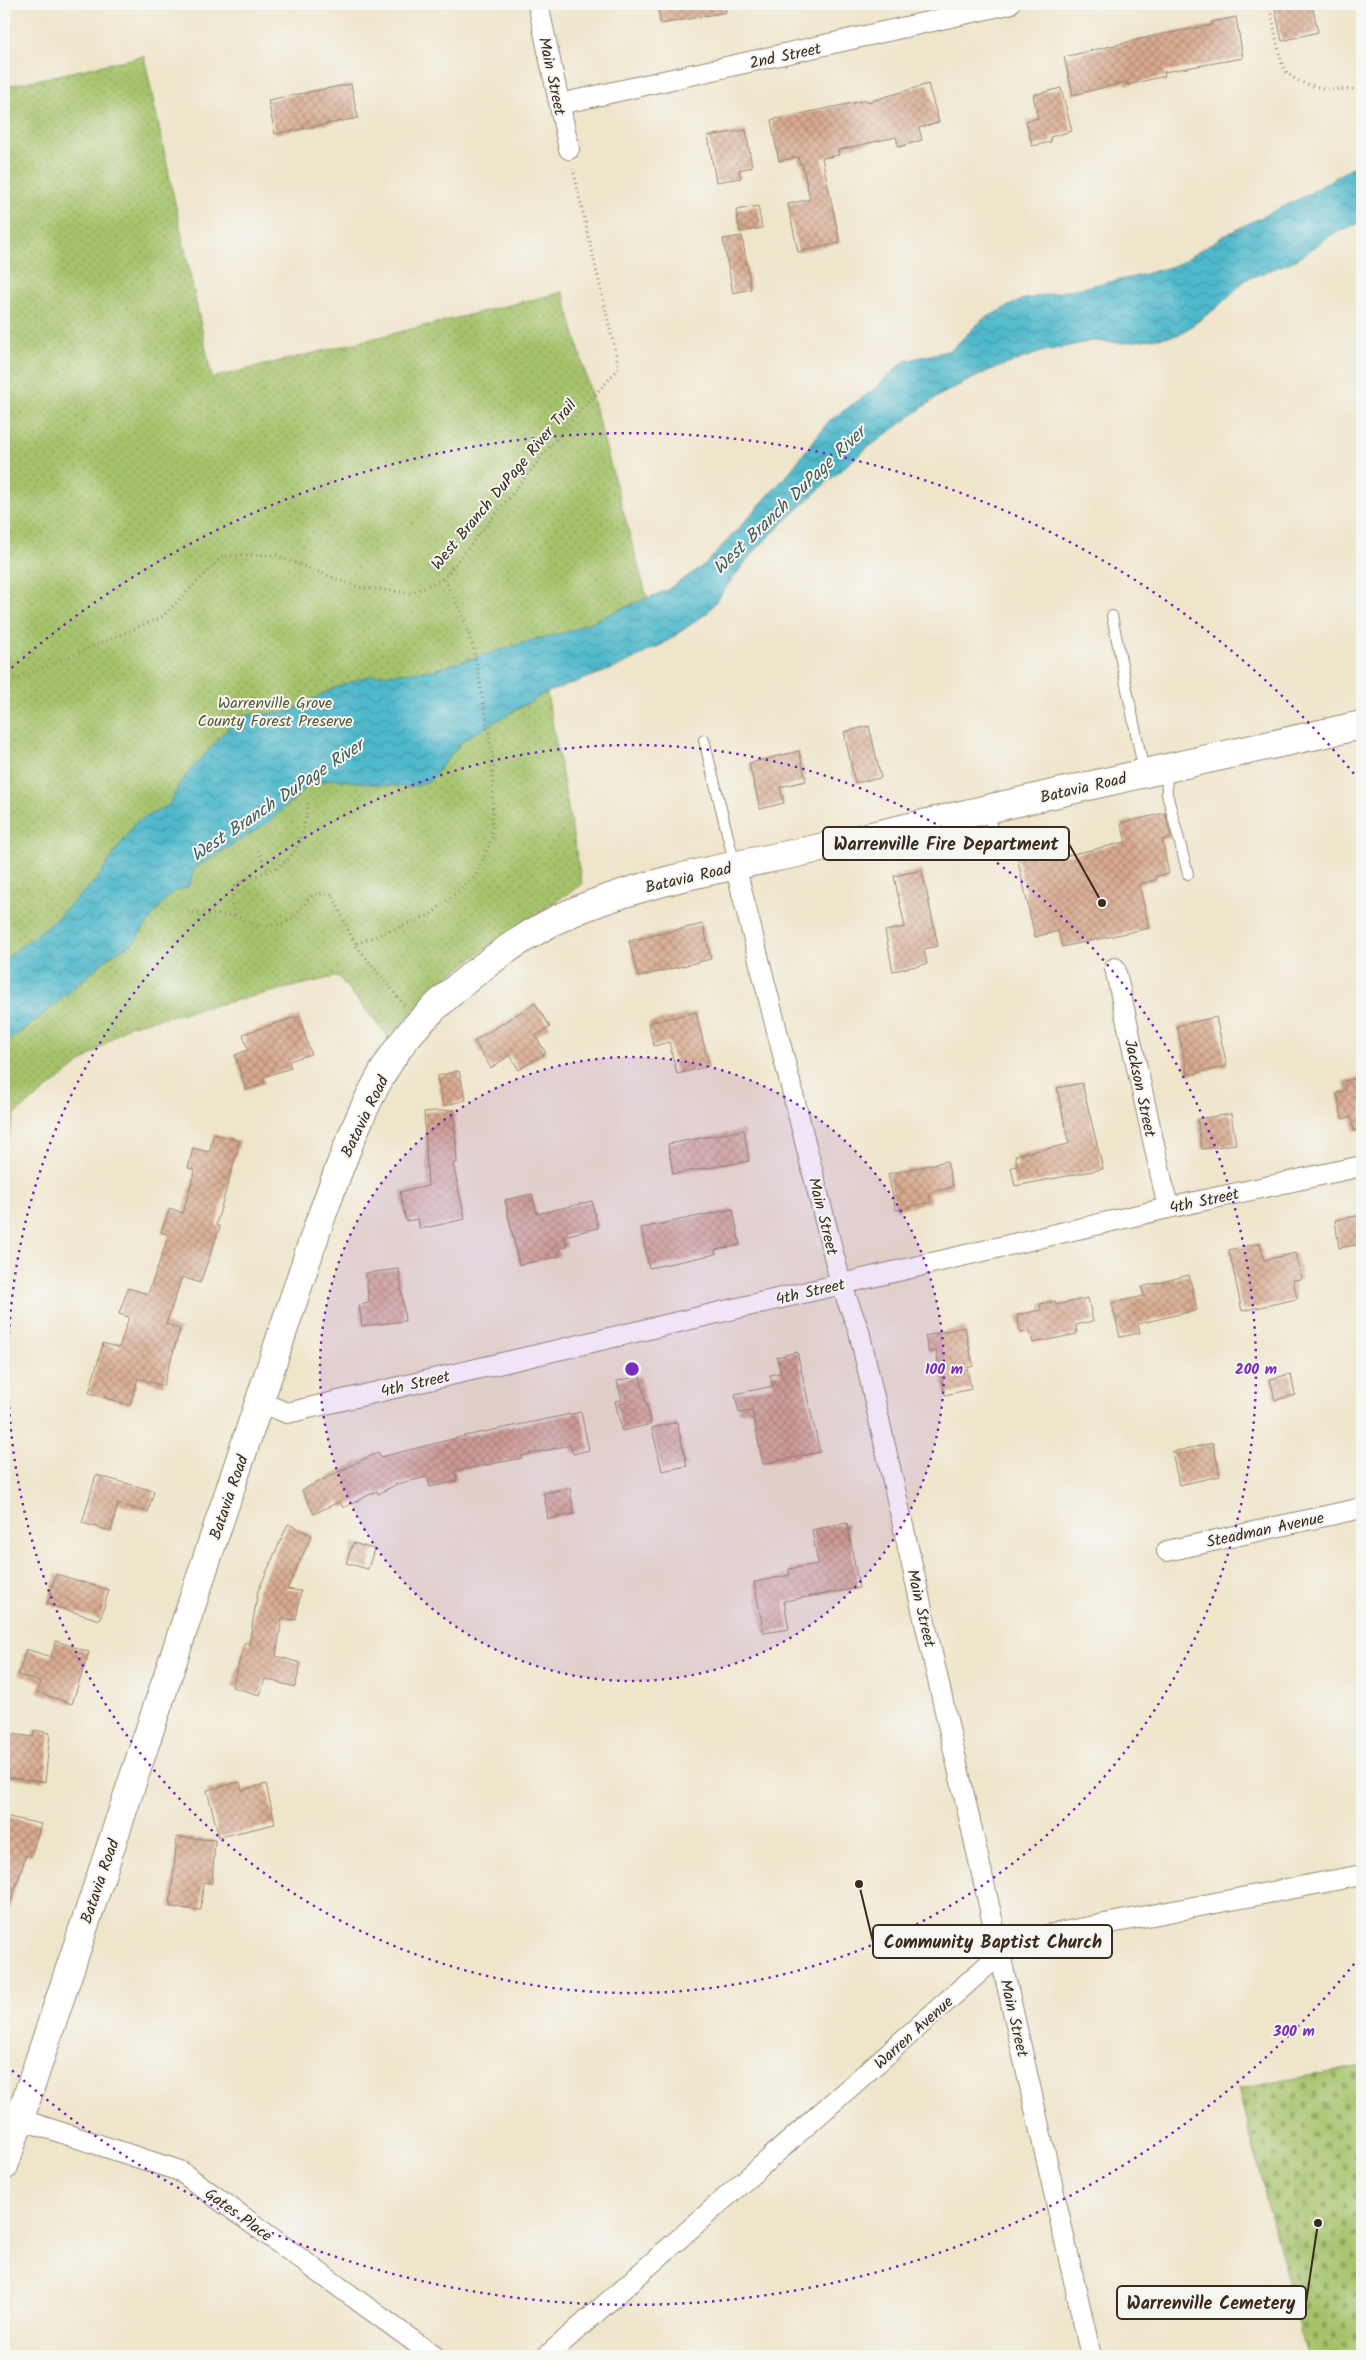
<svg xmlns="http://www.w3.org/2000/svg" width="1366" height="2360" font-family="Kalam,sans-serif">
<defs>
<pattern id="cemetery-stones" width="16" height="16" patternUnits="userSpaceOnUse" patternTransform="scale(1.25)"><rect width="16" height="16" fill="#a4c269"/><path d="M2 7V4a2 2 0 0 1 4 0v3zM10 15v-3a2 2 0 0 1 4 0v3z" fill="#879e56"/></pattern>
<pattern id="park-dots" width="8" height="8" patternUnits="userSpaceOnUse" patternTransform="scale(1.25)"><rect width="8" height="8" fill="#a4c269"/><path d="M2 2h.1M6 6h.1" fill="none" stroke="#879e56" stroke-width="1.8" stroke-linecap="round"/></pattern>
<pattern id="water-waves" width="16" height="10" patternUnits="userSpaceOnUse" patternTransform="scale(1.25)"><rect width="16" height="10" fill="#4fb9cc"/><path d="M0 5q4-4 8 0t8 0" fill="none" stroke="#4397a5"/></pattern>
<pattern id="building-cross-hatch" width="8" height="8" patternUnits="userSpaceOnUse" patternTransform="scale(1.25)"><rect width="8" height="8" fill="#d9ab90"/><path d="M0 0l8 8M0 8l8-8" fill="none" stroke="#b18b75"/></pattern>
</defs>
<rect width="100%" height="100%" fill="#f6f6f2"/>
<filter id="ink" filterUnits="userSpaceOnUse"><feTurbulence type="fractalNoise" baseFrequency=".02" numOctaves="2"/><feDisplacementMap in="SourceGraphic" scale="10" xChannelSelector="R" yChannelSelector="G"/><feConvolveMatrix kernelMatrix="1 2 1 2 8 2 1 2 1" color-interpolation-filters="sRGB"/></filter>
<filter id="wash" filterUnits="userSpaceOnUse"><feTurbulence type="fractalNoise" baseFrequency=".0096" numOctaves="4" result="noise"/><feDisplacementMap in="SourceGraphic" scale="20" xChannelSelector="R" yChannelSelector="G"/><feGaussianBlur stdDeviation="1.12" result="paint"/><feColorMatrix in="noise" values="0 0 0 0 0 0 0 0 0 0 0 0 0 0 0 0 0 1.4 0 .05"/><feComposite in="paint" operator="in"/></filter>
<g filter="url(#wash)">
<rect width="100%" height="100%" fill="#efe5cb"/>
<path fill="url(#cemetery-stones)" stroke="#707644" d="M1362,2066v290h-55l-69,-267z"/>
<path fill="url(#park-dots)" stroke="#707644" d="M144,56l68,322 351,-86 84,306 -80,34 -30,7 45,245 -79,52 -58,43 -57,58 -50,-61 -210,50 -113,88 -11,37v-1064z"/>
<path fill="url(#water-waves)" stroke="#457275" d="M1362,161v61l-28,11 -38,27 -49,19 -32,30 -36,26 -58,8 -29,-2 -51,11 -53,19 -48,24 -74,54 -38,32 -59,55 -23,25 -39,52 -44,31 -48,24 -67,24 -85,48 -34,42 -19,5 -31,-2 -45,-6 -23,5 -45,40 -71,44 -7,19 -12,4 -12,10 -30,41 -24,14 -67,59 -39,29v-84l47,-37 45,-43 40,-58 33,-17 12,-24 58,-65 51,-4 44,-24 34,-12 65,-6 104,-31 30,-7 100,-42 39,-26 81,-89 42,-54 43,-30 33,-30 46,-11 31,-30 39,-20 113,-23 43,-12 48,-30 82,-40z"/>
<g id="blocks">
<path fill="url(#building-cross-hatch)" d="M657,4h68l1,8 -65,12z
M1274,4h38l6,28 -36,9z
M1236,17l7,41 -79,14 1,4 -38,9 -1,-3 -53,13 -9,-38 94,-22 54,-10v-3z
M351,84l7,34 -83,16 -7,-34z
M928,84l11,38 -20,6 3,12 -23,7 -3,-10 -58,13 1,5 -17,3 18,85 -42,9 -10,-48 22,-5 -8,-36 -2,1 -2,-7 -19,4 -8,-41 96,-20 1,2z
M1061,88l11,43 -22,6 1,5 -19,4 -6,-25 12,-3 -5,-23z
M746,130l6,37 -13,3 2,8 -25,4 -8,-46z
M758,206l4,22 -22,4 -4,-22z
M742,236l9,53 -18,4 -10,-54z
M869,726l12,52 -26,5 -11,-51z
M799,751l7,30 -26,6 4,16 -24,6 -11,-46z
M1165,813l6,25 -9,2 7,34 -13,2v4l-17,4 10,44 -87,19 -4,-16 -23,6 -20,-90 41,-9 4,19 66,-15 -5,-19z
M922,870l16,76 -14,3 3,15 -34,7 -8,-40 20,-4 -11,-51z
M703,924l8,35 -73,18 -9,-36z
M535,1003l15,24 -15,9 11,17 -27,17 -9,-15 -19,13 -17,-27z
M696,1012l13,54 -32,8 -8,-32 -15,4 -6,-23z
M299,1016l12,38 -22,7 2,7 -28,9 2,6 -19,7 -11,-35 13,-5 -5,-16z
M1216,1017l11,49 -39,9 -11,-49z
M459,1071l7,29 -23,6 -6,-30z
M1362,1077v53l-8,1 -3,-14 -9,2 -5,-26 9,-2 -2,-10z
M1082,1083l21,86 -88,17 -4,-19 7,-1 -3,-11 54,-11 -12,-56z
M454,1110l3,53h-4l12,56 -45,10 -2,-10 -12,2 -6,-29 28,-6 -4,-74z
M1231,1114l5,30 -34,5 -5,-30z
M744,1130l5,31 -76,13 -5,-30z
M214,1134l26,7 -24,84 4,2 -20,56 -18,-6 -16,47 14,5 -17,57 -25,-8 -8,27 -41,-12 14,-50 16,5 10,-31 -10,-3 9,-26 20,6 21,-59 -8,-3 9,-24 13,5 12,-43 -7,-2 5,-20 16,4z
M947,1161l6,26 -24,6 2,9 -35,8 -8,-36z
M532,1194l5,20 55,-13 6,27 -34,8 3,11 -9,2 2,7 -41,9 -14,-65z
M733,1209l7,36 -25,5 1,4 -67,14 -8,-40z
M1362,1215v29l-23,4 -4,-28z
M1260,1243l4,17 32,-7 6,26 -9,1 4,19 -55,12 -13,-61z
M399,1269l6,52 -43,5 -3,-21 10,-2 -3,-30z
M1189,1275l8,35 -59,14 2,9 -20,4 -8,-34 32,-7 -2,-9z
M1088,1298l5,23 -17,4 1,9 -44,9 -3,-12 -10,2 -3,-18 24,-5 -1,-6 15,-3 1,4z
M965,1327l8,39 -6,2 4,21 -26,6 -9,-44 -7,2 -4,-17z
M797,1352l23,100 -57,12 -11,-53 -13,2 -4,-19 38,-8 -3,-11 11,-2 -4,-16z
M1291,1374l4,21 -20,5 -5,-21z
M640,1376l11,48 -29,7 -7,-30 7,-1 -5,-19z
M581,1412l8,38 -16,4 -3,-9 -49,11 1,2 -67,13 2,10 -27,6 -3,-10 -30,7 -19,10 -1,-3 -34,17 -3,-7 -26,13 -12,-24 76,-38 3,5 84,-21z
M677,1422l10,44 -25,5 -10,-43z
M1213,1443l7,33 -41,9 -7,-33z
M96,1475l58,16 -6,21 -30,-8 -7,27 -29,-8z
M570,1488l4,26 -26,5 -4,-26z
M847,1523l12,65 -75,13 5,28 -25,4 -10,-51 36,-7 -1,-6 29,-5 -6,-34z
M288,1524l24,11 -25,54 14,2 -5,29 -14,-2 -6,38 25,7 -6,24 -30,-8 -5,16 -28,-8 13,-45 4,2 9,-53z
M353,1543l21,6 -6,20 -22,-6z
M56,1574l53,16 -9,30 -53,-16z
M56,1641l33,11 -17,52 -35,-12 4,-10 -23,-7 8,-26 25,8z
M34,1730l16,3 -5,49 -41,-5v-44l29,4z
M240,1782l2,8 24,-6 9,40 -56,13 -12,-47z
M4,1816l37,8 -10,32 -5,-1 -19,59 -3,-1z
M177,1837l38,3 -3,43 -9,-1 -2,28 -31,-3z"/>
</g>
</g>
<g filter="url(#ink)">
<use href="#blocks" fill-opacity="0" stroke="#958874" stroke-width="1"/>
<g fill="none" stroke-linecap="round" stroke-linejoin="round">
<g stroke="#958874" stroke-width="12">
<path id="lane" d="M1112,616l32,156
M704,740l31,125
M1166,770l1,24 21,80
M988,810l6,29"/>
</g>
<g stroke="#958874" stroke-width="22">
<path id="street" d="M538,4l31,145
M560,104l449,-100
M735,865l106,419 18,47 232,1025
M1115,968l53,240
M260,1402l27,11 881,-205 194,-42
M1167,1551l195,-43
M19,2119l161,52 254,185
M547,2356l453,-402 37,-17 325,-62"/>
</g>
<g stroke="#958874" stroke-width="30">
<path id="secondary" d="M4,2166l314,-940c24,-65 53,-154 102,-204 42,-43 105,-91 160,-113 83,-34 172,-45 258,-65 174,-41 349,-81 524,-119"/>
</g>
<path stroke="#958874" stroke-width="3" stroke-dasharray="1 4" stroke-linecap="butt" d="M1269,4c4,15 9,51 15,64 11,21 58,24 78,20
M4,680l15,-2 143,-61 61,-61 52,-1 82,32 55,6 32,-15 116,-144 59,-66 -46,-199
M308,803c-3,18 -5,41 -19,55 -12,13 -36,18 -52,25 -3,8 -7,14 -5,23 2,9 7,12 15,16 14,6 36,5 48,-6 7,-7 12,-19 22,-22 4,-1 11,0 15,0l23,50
M258,850l10,21
M188,912l48,4
M404,1005l-49,-61 75,-29 45,-39 17,-37 1,-81 -19,-108 -11,-34 -19,-38"/>
<use href="#lane" stroke="#fff" stroke-width="10"/>
<use href="#street" stroke="#fff" stroke-width="20"/>
<use href="#secondary" stroke="#fff" stroke-width="28"/>
</g>
</g>
<circle cx="632" cy="1369" r="312" fill="#7b2cbf" fill-opacity=".12"/>
<g fill="none" stroke="#7b2cbf" stroke-width="2.5" stroke-dasharray="2.5 5">
<circle cx="632" cy="1369" r="312"/>
<circle cx="632" cy="1369" r="624"/>
<path d="M1359 1958A936 936 0 0 1 6 2065M6 673A936 936 0 0 1 1359 780"/>
</g>
<g text-anchor="middle" stroke-width="4" stroke-linejoin="round" paint-order="stroke">
<g font-size="16" fill="#3b2a1e" stroke="#f6f6f2">
<text transform="translate(785 55) rotate(-12)" y="6">2nd Street</text>
<text transform="translate(553 76) rotate(78)" y="6">Main Street</text>
<text transform="translate(503 484) rotate(-50)" y="6">West Branch DuPage River Trail</text>
<text transform="translate(1083 787) rotate(-13)" y="6">Batavia Road</text>
<text transform="translate(688 877) rotate(-13)" y="6">Batavia Road</text>
<text transform="translate(1141 1088) rotate(78)" y="6">Jackson Street</text>
<text transform="translate(364 1116) rotate(-64)" y="6">Batavia Road</text>
<text transform="translate(1204 1200) rotate(-12)" y="6">4th Street</text>
<text transform="translate(824 1216) rotate(76)" y="6">Main Street</text>
<text transform="translate(810 1291) rotate(-13)" y="6">4th Street</text>
<text transform="translate(415 1383) rotate(-13)" y="6">4th Street</text>
<text transform="translate(228 1497) rotate(-71)" y="6">Batavia Road</text>
<text transform="translate(1265 1529) rotate(-12)" y="6">Steadman Avenue</text>
<text transform="translate(922 1608) rotate(77)" y="6">Main Street</text>
<text transform="translate(99 1881) rotate(-71)" y="6">Batavia Road</text>
<text transform="translate(1015 2018) rotate(77)" y="6">Main Street</text>
<text transform="translate(913 2032) rotate(-42)" y="6">Warren Avenue</text>
<text transform="translate(239 2214) rotate(36)" y="6">Gates Place</text>
</g>
<g font-size="16" fill="#5a5834" stroke="#f6f6f2">
<text x="275" y="708">Warrenville Grove<tspan x="275" dy="18">County Forest Preserve</tspan></text>
</g>
<g font-size="18" font-style="italic" fill="#425c5b" stroke="#f6f6f2">
<text transform="translate(789 500) rotate(-44)" y="6">West Branch DuPage River</text>
<text transform="translate(277 800) rotate(-34)" y="6">West Branch DuPage River</text>
</g>
</g>
<circle cx="632" cy="1369" r="8" fill="#7b2cbf" stroke="#f6f6f2" stroke-width="2.5"/>
<g font-size="15" text-anchor="middle" font-weight="bold" fill="#7b2cbf" stroke="#f6f6f2" stroke-width="4" stroke-linejoin="round" paint-order="stroke">
<text x="944" y="1374">100 m</text>
<text x="1256" y="1374">200 m</text>
<text x="1294" y="2036">300 m</text>
</g>
<path fill="none" stroke="#3b2a1e" stroke-width="2" d="M1102 903L1069 844M859 1884L873 1942M1318 2223L1306 2303"/>
<g fill="#3b2a1e" stroke="#f6f6f2" stroke-width="2">
<circle cx="1102" cy="903" r="5"/>
<circle cx="859" cy="1884" r="5"/>
<circle cx="1318" cy="2223" r="5"/>
</g>
<g fill="#f6f6f2" stroke="#3b2a1e" stroke-width="2">
<rect x="823" y="827" width="246" height="33" rx="5"/>
<rect x="873" y="1925" width="239" height="33" rx="5"/>
<rect x="1117" y="2286" width="189" height="33" rx="5"/>
</g>
<g font-size="18" text-anchor="middle" font-weight="bold" fill="#3b2a1e">
<text x="946" y="850">Warrenville Fire Department</text>
<text x="993" y="1948">Community Baptist Church</text>
<text x="1211" y="2309">Warrenville Cemetery</text>
</g>
<rect width="1366" height="2360" fill="none" stroke="#f6f6f2" stroke-width="20"/>
</svg>
